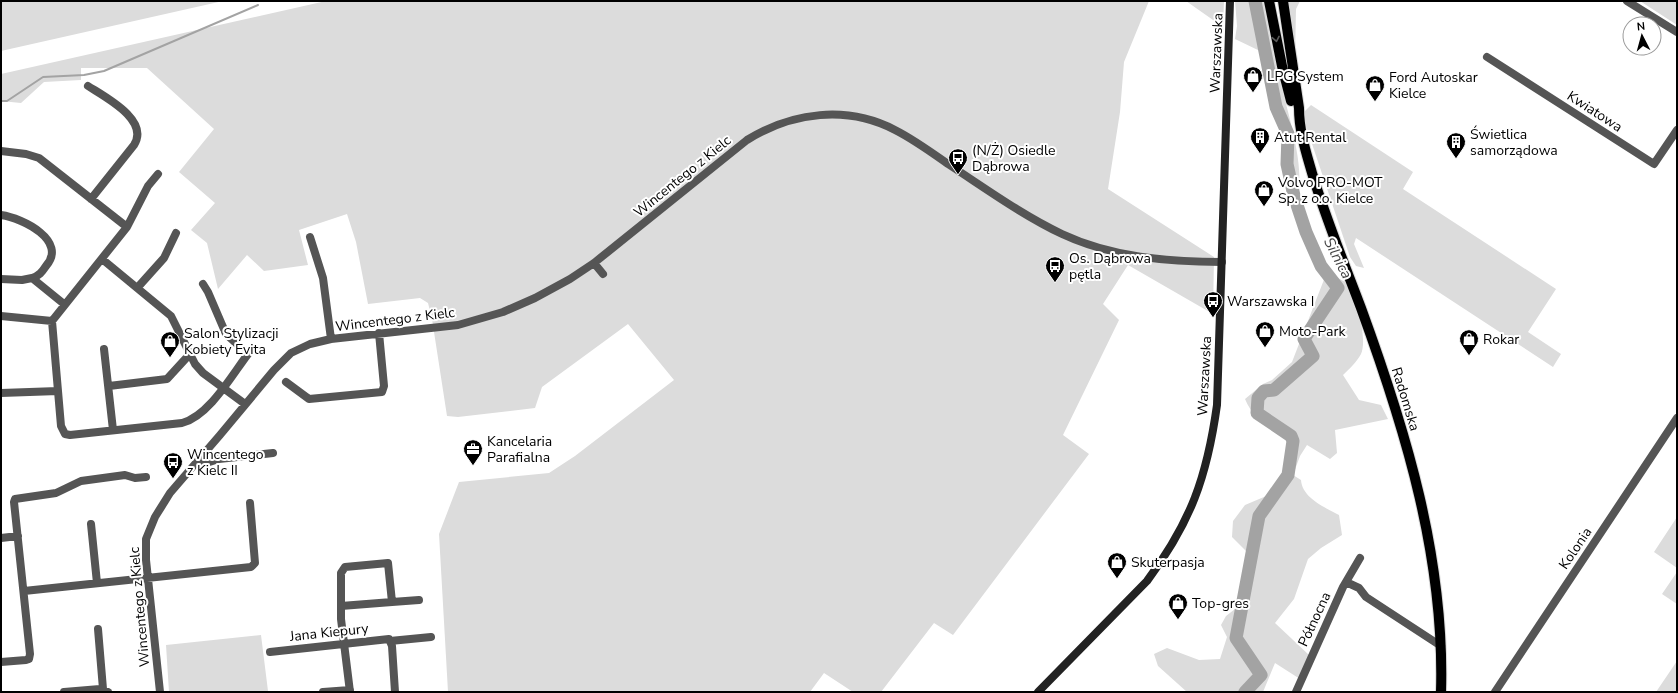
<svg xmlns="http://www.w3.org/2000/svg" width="1678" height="693" font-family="'Nunito Sans',sans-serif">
<rect width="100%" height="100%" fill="#fff"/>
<path fill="#dcdcdc" d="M1,1h222l-222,50z
M326,1h823l-25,61 -4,50 -12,77 106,68 -1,57 -85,-49 -25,39 16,16 -56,115 26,19 -136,181 -19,-12 -53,69h-28l-29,-19 -14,19h-362l-9,-158 20,-52 90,-9 26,-17 99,-76 -46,-56 -86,63 -7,21 -77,9 -11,-1 -15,-97 -4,-16 -8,-5 -52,6 -12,-62 -9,-28 -48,16 9,35 -44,6 -17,-16 -29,34 -11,-46 -16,-13 24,-27 -36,-31 35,-43 -67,-61h-66v12l-37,2 -23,21 -20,-2v-27z
M1186,1h38l-1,26z
M1235,1h28c5,23 9,46 14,69 5,22 33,108 18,124l-7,-22 -4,-19v-14l-4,-17 -8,-15 -12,-56 -25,-12 2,-13z
M1288,1h12l-4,8 -1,48z
M1640,1h37v24z
M1311,105l102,67 -10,17 153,100 -28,43 33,22 -8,13 -197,-129 -2,6 10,24 -8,-2 -6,-9 -46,-137 1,-9z
M1331,274c4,3 10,5 14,8 11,11 23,57 16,72 -5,9 -11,14 -18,21l16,25 22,5 7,14 -53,11 2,23 -7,6 -23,-14 -7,11 -7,19 8,5c1,18 25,28 38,35l3,20 -21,13 -13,11 -14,40 -19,24 34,32 -9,24 -25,-16 -12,29h-76l-29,-26 -4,-12 13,-6 32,12 21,-1 7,-22 -6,-12 5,-9 9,-7 8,-23 6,-32 -17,-17 1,-16 12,-16 26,-11 16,-20 3,-38c-21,-7 -36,-16 -45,-37l18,-15 9,-4 20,-18 33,-85z
M1677,517v51l-23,-16z
M1677,572v32l-15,-10z
M261,635l7,56 -99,1 -3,-47z
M1677,661v31h-21z"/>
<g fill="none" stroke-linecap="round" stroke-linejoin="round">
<path stroke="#a3a3a3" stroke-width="2" d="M1,101h6l36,-24 41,-2 20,-4 154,-66"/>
<path stroke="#a3a3a3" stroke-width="13" d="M1245,692l16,-17 -25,-37 23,-122 29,-41 5,-34 -2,-5 -34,-23 1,-15 6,-7 10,-1 39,-34 -9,-17 34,-51 -17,-22 -15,-34 -12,-36 -7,-32 1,-30 -12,-27 -21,-106"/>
<g stroke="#dbdbdb" stroke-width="12">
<path id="primary" d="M1269,1l13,65 9,35
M1283,1l16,107c0,23 7,44 13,65 14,46 32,90 49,135 45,123 84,251 80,384"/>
</g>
<path stroke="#555" stroke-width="8" d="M1627,1l50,31
M1487,57l167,107 23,-34
M88,86c17,11 62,34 46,59l-43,54
M1,151l25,3 13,4 88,69 -75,94 9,105 4,8 5,1 112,-12c27,-7 50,-48 66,-69l-22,-20 -18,-42 -5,-8
M1,215c22,3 67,26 45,51 -4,6 -7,10 -14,12l32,26
M127,227l21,-41 10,-12
M310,237l13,41 8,61
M102,259l69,57 24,48 8,9 42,31
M594,263l9,11
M1,279l21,1 10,-2
M138,287l26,-29 12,-25
M1,316l51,5
M104,349l9,81
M286,382l23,17 73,-7 2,-6 -5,-53
M109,386l58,-7 22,-24
M1,393l57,-2
M197,463l6,1 16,-5 54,-6
M91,524l6,59
M1,538l17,-2
M1346,582l13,6 7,9 75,49
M24,591l227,-24 4,-4 -5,-60
M392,602l27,-2
M341,606l51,-4 -4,-39 -43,4 -4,6v46l9,73
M98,629l5,60
M390,641l41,-4
M270,652l119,-13 3,7 3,46
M1,662l25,-2 3,-1 1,-5 -16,-152 1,-3 41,-6 25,-12 44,-6 10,3 11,-1
M64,692l36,-3 8,3
M160,692l-14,-132v-21l9,-22 15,-24 50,-58 54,-65 17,-17 19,-9 21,-5 127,-14 45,-13 32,-14 35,-19 24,-16 153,-123c45,-28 100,-35 148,-10 18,9 36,22 53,34 37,24 74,51 114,70 49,23 106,28 160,28
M323,692l27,-2
M1296,692l47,-105 17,-29
M1495,692l182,-274"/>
<path stroke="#222" stroke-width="8" d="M1038,692l109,-111c44,-59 60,-104 70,-176l13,-404"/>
<use href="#primary" stroke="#000" stroke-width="10"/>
</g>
<defs><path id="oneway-chevron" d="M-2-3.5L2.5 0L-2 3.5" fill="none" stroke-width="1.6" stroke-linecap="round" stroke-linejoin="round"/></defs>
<use stroke="#595959" href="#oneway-chevron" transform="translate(1276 39) rotate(79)"/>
<defs>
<g id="shop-pin" transform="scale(1)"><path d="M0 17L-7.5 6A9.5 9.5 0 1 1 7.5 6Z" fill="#000" stroke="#fff"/><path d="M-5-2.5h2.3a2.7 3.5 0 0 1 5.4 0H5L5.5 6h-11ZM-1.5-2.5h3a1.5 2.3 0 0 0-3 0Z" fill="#fff"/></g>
<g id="building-pin" transform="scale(1)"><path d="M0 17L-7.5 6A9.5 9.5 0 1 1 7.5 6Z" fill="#000" stroke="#fff"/><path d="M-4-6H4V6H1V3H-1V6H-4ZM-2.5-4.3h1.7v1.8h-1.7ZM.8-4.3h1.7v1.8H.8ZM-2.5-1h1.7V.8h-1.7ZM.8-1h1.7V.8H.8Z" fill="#fff"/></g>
<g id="bus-pin" transform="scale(1)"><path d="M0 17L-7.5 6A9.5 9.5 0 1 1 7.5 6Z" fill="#000" stroke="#fff"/><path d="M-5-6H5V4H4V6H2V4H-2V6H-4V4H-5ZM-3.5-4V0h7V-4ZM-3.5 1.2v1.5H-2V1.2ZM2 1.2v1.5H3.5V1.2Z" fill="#fff"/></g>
<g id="office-pin" transform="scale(1)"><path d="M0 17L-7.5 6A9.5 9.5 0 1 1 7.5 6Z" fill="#000" stroke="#fff"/><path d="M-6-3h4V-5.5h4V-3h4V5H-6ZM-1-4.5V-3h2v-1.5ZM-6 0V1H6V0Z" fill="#fff"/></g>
</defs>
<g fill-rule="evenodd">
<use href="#shop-pin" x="1253" y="76"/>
<use href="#shop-pin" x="1375" y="85"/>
<use href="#building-pin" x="1260" y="137"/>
<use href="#building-pin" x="1456" y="142"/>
<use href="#bus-pin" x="958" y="158"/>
<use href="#shop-pin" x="1264" y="190"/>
<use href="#bus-pin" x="1055" y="266"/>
<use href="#bus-pin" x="1213" y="301"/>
<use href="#shop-pin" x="1265" y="331"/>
<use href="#shop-pin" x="1469" y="339"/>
<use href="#shop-pin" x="170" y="341"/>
<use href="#office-pin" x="473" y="449"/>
<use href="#bus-pin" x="173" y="462"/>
<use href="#shop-pin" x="1117" y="562"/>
<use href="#shop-pin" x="1178" y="603"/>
</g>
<g text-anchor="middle" stroke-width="4" stroke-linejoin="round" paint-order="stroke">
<g font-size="14" fill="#000" stroke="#fff">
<text transform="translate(1216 53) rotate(-88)" y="5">Warszawska</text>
<text transform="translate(1595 111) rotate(33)" y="5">Kwiatowa</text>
<text transform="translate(682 176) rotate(-39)" y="5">Wincentego z Kielc</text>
<text transform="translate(395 319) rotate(-7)" y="5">Wincentego z Kielc</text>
<text transform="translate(1204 376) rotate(-87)" y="5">Warszawska</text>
<text transform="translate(1406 399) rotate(73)" y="5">Radomska</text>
<text transform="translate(1575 548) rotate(-56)" y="5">Kolonia</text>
<text transform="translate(139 607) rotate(-95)" y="5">Wincentego z Kielc</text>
<text transform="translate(1314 619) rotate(-65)" y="5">Północna</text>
<text transform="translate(329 632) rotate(-6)" y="5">Jana Kiepury</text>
</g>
<g font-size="14" fill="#000" stroke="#fff" text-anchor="start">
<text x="1267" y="81">LPG System</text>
<text x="1389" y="82">Ford Autoskar<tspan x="1389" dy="16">Kielce</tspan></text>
<text x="1470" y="139">Świetlica<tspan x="1470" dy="16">samorządowa</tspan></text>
<text x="1274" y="142">Atut Rental</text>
<text x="972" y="155">(N/Ż) Osiedle<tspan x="972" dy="16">Dąbrowa</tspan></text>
<text x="1278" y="187">Volvo PRO-MOT<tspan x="1278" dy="16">Sp. z o.o. Kielce</tspan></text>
<text x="1069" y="263">Os. Dąbrowa<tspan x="1069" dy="16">pętla</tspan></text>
<text x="1227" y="306">Warszawska I</text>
<text x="1279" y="336">Moto-Park</text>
<text x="184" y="338">Salon Stylizacji<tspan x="184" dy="16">Kobiety Evita</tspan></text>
<text x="1483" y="344">Rokar</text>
<text x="487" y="446">Kancelaria<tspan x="487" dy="16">Parafialna</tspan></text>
<text x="187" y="459">Wincentego<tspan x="187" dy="16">z Kielc II</tspan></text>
<text x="1131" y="567">Skuterpasja</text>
<text x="1192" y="608">Top-gres</text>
</g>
<g font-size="15" font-style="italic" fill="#444" stroke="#fff">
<text transform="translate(1338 258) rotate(63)" y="5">Silnica</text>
</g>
</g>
<rect width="1678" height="693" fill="none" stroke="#000000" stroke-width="4"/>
<g transform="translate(1642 36) rotate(354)"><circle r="19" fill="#ffffff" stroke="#999999"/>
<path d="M0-3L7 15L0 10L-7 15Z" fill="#000000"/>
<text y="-6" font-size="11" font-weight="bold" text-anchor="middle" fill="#000000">N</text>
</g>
</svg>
